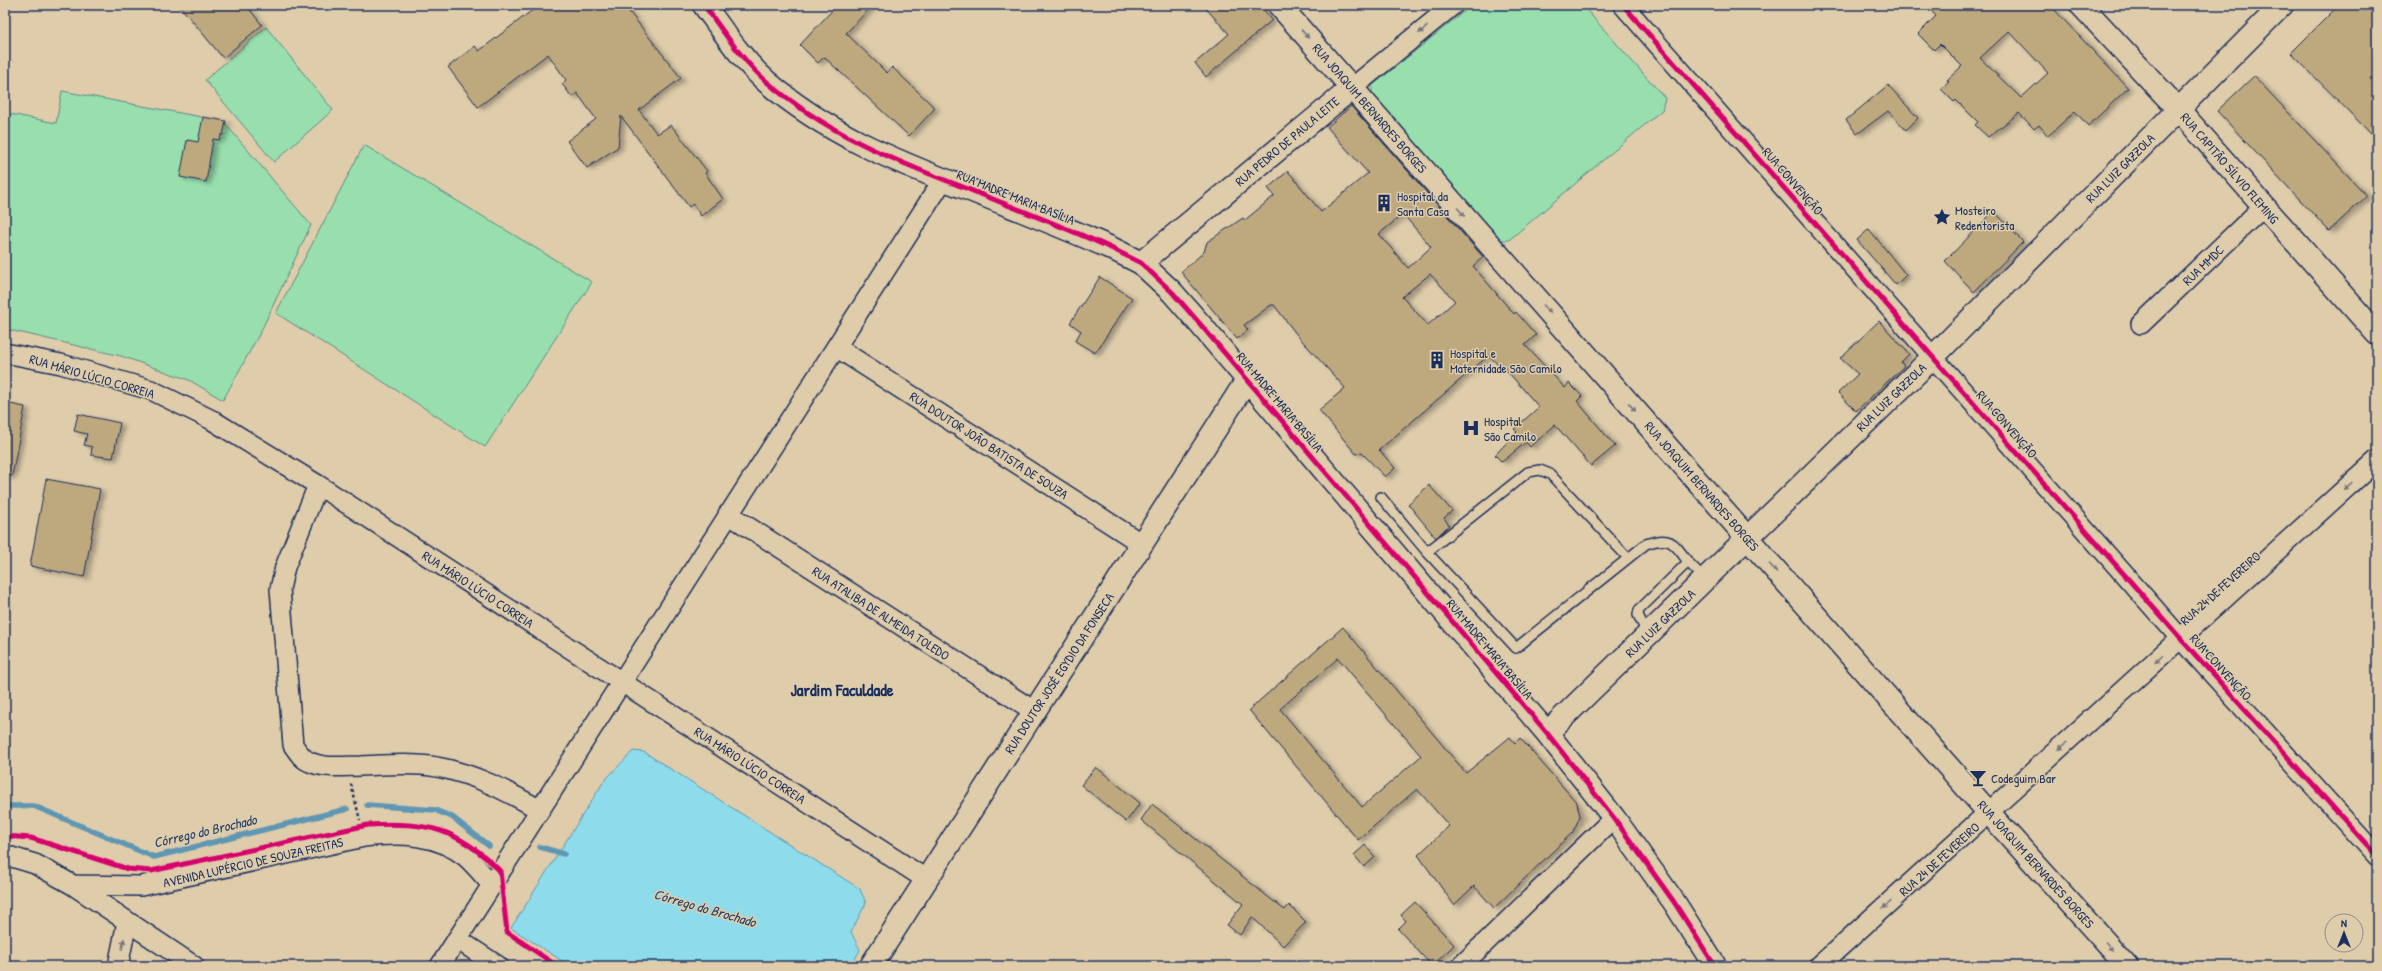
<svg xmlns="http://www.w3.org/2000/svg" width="2382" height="971" font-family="'Patrick Hand',sans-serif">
<defs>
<filter id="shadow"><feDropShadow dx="4.5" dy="2.5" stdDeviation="2" flood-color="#0004"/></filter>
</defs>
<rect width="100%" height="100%" fill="#deccaa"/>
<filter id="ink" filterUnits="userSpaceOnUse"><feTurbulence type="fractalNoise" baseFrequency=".025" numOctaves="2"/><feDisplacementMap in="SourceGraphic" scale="8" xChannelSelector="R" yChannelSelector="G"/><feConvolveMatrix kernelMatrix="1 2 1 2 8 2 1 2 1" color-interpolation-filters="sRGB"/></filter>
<g filter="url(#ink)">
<path fill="#98dfad" stroke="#5a8786" d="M1472,5h110l83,93 -3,12 -153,130h-12l-125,-145v-9z
M266,27l67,83 -59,52 -69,-82z
M62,91l161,30 88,104 -50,106 -38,69 -34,-20 -68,-24 -116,-27v-216l51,10z
M364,145l228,137 -107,165 -209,-134z"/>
<path fill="#8ddbeb" stroke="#5f96b3" d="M633,751l11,1 216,137 6,14 -15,29 9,18 -9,16h-281l-59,-38 93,-147z"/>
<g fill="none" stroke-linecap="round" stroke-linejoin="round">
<path stroke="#5f96b3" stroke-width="5.5" d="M367,805l68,5 17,7 37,29
M5,806h29l120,51 193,-48
M540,847l24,7"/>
</g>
<path fill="#bea87d" stroke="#1b2f5e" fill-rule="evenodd" filter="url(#shadow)" d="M179,5h67l16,20 -39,33z
M539,5h85l57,73 -42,32 18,24 14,-9 36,46 -2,2 18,26 -22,17 -8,-12 -4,3 -68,-91 -3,31 -31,21 -20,-27 29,-22 -19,-26 -5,4 -10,-13 4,-4 -18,-26 -70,53 -30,-40 27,-21 4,5z
M837,5h36l-27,28 41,40 5,-6 43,41 -26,28 -85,-79 -6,6 -18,-18z
M1203,5h57l12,15 -66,57 -11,-14 34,-29z
M1926,5h124l78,83 -40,38 -13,-15 -27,25 -9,-11 -5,4 -15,-16 -31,24 -13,-12 3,-3 -22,-22 -2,2 -13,-13 8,-7 -2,-2 15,-14 -22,-22 -6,6 -16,-16 18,-18zM2009,31l39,42 -27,25 -41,-40z
M2339,5h38v135l-86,-87z
M2254,76l113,120 -38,35 -112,-120z
M1888,85l30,33 -12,12 -18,-19 -31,23 -11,-14z
M1351,106l132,151 -10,9 41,48 2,-2 20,23 -11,10 40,43 4,-5 13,13 -5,5 38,45 -24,20 -36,-41 -25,22 -4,-5 -24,20 -7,-7 22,-23 -3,-3 25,-22 -39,-44 -2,2 -9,-10 -110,95 16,18 -10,9 -23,-24 -6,1 -37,-44 26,-22 -48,-53 -23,-30h-3l-27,20 4,5 -11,9 -56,-67 23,-20 3,-10 36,-24 2,2 29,-24 -6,-8 20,-17 33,41 47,-39 -41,-46zM1403,214l28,33 -23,21 -29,-34zM1430,274l25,27 -27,24 -26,-28z
M203,117l23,4 -3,14h-2l-1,5 -7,-1 -7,43 -26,-5 7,-37 11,2z
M1994,211l29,31 -49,50 -29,-31z
M1869,229l37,46 -10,10 -39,-45z
M1100,277l32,21 -37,55 -20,-12 6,-10 -11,-8z
M1879,321l30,33 -8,8 3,4 -48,45 -18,-18 20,-19 -18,-16z
M5,403l20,4 -13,69 -7,-1z
M78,414l42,9 -7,35 -22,-3 1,-8 -8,-2 3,-11 -13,-3z
M46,479l54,10 -16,88 -54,-11z
M1429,485l23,26 -8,7 5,7 -13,13 -28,-34z
M1343,627l123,146 44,-36 5,6 5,-5 57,65 3,13 -7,16 -79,76 -20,-22 -20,19 -36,-50 31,-29 -32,-37 -59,51 -109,-130zM1338,658l83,98 -59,51 -82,-98z
M1096,767l44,36 -14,19 -45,-37z
M1152,804l130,104 3,2 4,-5 17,17 -23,24 -31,-29 -12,18 -13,-10 16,-21 -102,-84z
M1365,845l10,12 -11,10 -10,-12z
M1415,902l39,43 -22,21 -34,-37 8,-8 -5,-6z"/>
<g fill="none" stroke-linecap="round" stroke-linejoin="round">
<g stroke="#1b2f5e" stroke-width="12">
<path id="service" d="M1381,497l46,55 89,96 130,-104c25,-9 28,-1 42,18l-49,48 -1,5 10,20
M1427,552l101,-80 12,-2 10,4 78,84
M1688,562l17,17"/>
</g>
<g stroke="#1b2f5e" stroke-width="22">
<path id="minor" d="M1623,5l558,634 196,217
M1352,88l101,-83
M2141,324l123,-118
M836,347l306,197
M5,353l56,11 90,26 61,30 106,65 609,395
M318,485l-33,82 -5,22 13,156c5,7 9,14 17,17 15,7 35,4 51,4 25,-1 51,-3 76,1 38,7 70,24 103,43
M728,514l306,197
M5,855l30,9 38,21 68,1 223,-49c35,-4 73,-4 102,20 9,8 17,18 25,27
M73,885l121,81
M457,939l41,27
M118,966l9,-44
M440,966l503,-786
M1461,966l153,-148
M1819,966l558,-506"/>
</g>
<g stroke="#1b2f5e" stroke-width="25">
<path id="tertiary" d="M704,5c19,26 38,55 63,77 58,50 125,78 196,105 49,20 99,39 148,61l30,15 31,29 28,32 347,409 67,85 60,84 41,64
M1141,263l211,-175
M1547,733l386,-376 349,-352
M871,966l376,-586"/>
</g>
<g stroke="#1b2f5e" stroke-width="25">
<path id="secondary" d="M1279,5l710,808 138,153
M2081,5l97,104 199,225"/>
</g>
<path stroke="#1b2f5e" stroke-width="2.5" stroke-dasharray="3 3" stroke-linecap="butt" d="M351,784l9,36"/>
<use href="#service" stroke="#deccaa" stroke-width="9"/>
<use href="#minor" stroke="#deccaa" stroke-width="19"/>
<use href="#tertiary" stroke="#deccaa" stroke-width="22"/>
<use href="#secondary" stroke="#deccaa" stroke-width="22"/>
<g stroke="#deccaa" stroke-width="8">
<path id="cycleway" d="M704,5c19,26 38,55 63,77 58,50 125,78 196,105 49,20 99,39 148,61l30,15 31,29 28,32 347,409 67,85 60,84 41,64
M1623,5l558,634 196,217
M5,836l26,2 97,31 23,2 217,-46c60,-3 89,3 132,46l7,61 50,34"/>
</g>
<use href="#cycleway" stroke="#d6006c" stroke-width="5"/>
</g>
<defs><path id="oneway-solid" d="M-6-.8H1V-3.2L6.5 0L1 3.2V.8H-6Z"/></defs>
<g fill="#737680">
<use href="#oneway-solid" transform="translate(1423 30) rotate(141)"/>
<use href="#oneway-solid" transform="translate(1305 34) rotate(49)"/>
<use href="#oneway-solid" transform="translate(1461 212) rotate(49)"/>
<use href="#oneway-solid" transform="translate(1547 309) rotate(49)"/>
<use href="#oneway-solid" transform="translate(1632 407) rotate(49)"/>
<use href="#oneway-solid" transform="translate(2348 486) rotate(138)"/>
<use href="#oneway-solid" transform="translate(1773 568) rotate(49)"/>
<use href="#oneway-solid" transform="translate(2159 659) rotate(138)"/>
<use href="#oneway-solid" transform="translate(2063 746) rotate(138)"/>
<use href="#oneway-solid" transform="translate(1887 905) rotate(138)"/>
<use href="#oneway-solid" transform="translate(123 944) rotate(-80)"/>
<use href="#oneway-solid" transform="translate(2109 946) rotate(48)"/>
</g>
</g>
<defs>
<g id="building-bare" transform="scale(1.38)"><path d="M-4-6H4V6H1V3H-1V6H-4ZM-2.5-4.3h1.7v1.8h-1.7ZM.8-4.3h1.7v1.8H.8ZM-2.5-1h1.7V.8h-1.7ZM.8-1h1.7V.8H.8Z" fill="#1b2f5e" stroke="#deccaa" stroke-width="2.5" paint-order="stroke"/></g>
<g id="sight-bare" transform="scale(1.38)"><path d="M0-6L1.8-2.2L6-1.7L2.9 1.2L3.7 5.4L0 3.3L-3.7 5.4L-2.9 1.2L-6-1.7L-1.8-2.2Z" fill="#1b2f5e" stroke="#deccaa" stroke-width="2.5" paint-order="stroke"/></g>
<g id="hospital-bare" transform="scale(1.38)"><path d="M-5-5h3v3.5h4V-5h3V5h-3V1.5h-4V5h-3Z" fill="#1b2f5e" stroke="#deccaa" stroke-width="2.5" paint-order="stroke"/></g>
<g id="bar-bare" transform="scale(1.38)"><path d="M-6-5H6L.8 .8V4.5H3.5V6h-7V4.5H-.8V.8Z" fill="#1b2f5e" stroke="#deccaa" stroke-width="2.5" paint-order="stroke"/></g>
</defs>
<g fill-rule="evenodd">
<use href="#building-bare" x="1384" y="203"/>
<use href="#sight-bare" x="1942" y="217"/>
<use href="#building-bare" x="1437" y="360"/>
<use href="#hospital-bare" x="1471" y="428"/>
<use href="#bar-bare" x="1978" y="778"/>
</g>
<g text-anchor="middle" stroke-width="3" stroke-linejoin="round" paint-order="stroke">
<g font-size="13" fill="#1b2f5e" stroke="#deccaa">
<text transform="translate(1370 108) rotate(49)" y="5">RUA JOAQUIM BERNARDES BORGES</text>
<text transform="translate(1287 141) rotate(-40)" y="5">RUA PEDRO DE PAULA LEITE</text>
<text transform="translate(2120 168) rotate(-45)" y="5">RUA LUIZ GAZZOLA</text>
<text transform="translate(2230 168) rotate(49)" y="5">RUA CAPITÃO SÍLVIO FLEMING</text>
<text transform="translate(1793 181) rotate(49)" y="5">RUA CONVENÇÃO</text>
<text transform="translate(1016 197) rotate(22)" y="5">RUA MADRE MARIA BASÍLIA</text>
<text transform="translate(2203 265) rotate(-44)" y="5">RUA MMDC</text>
<text transform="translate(92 376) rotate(16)" y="5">RUA MÁRIO LÚCIO CORREIA</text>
<text transform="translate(1891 397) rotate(-44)" y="5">RUA LUIZ GAZZOLA</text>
<text transform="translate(1280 402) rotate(50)" y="5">RUA MADRE MARIA BASÍLIA</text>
<text transform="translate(2007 424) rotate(49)" y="5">RUA CONVENÇÃO</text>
<text transform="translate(989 445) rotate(33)" y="5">RUA DOUTOR JOÃO BATISTA DE SOUZA</text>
<text transform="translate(1702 486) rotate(49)" y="5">RUA JOAQUIM BERNARDES BORGES</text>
<text transform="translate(2220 588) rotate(-42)" y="5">RUA 24 DE FEVEREIRO</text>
<text transform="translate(478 589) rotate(33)" y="5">RUA MÁRIO LÚCIO CORREIA</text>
<text transform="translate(881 613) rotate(33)" y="5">RUA ATALIBA DE ALMEIDA TOLEDO</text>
<text transform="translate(1660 623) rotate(-44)" y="5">RUA LUIZ GAZZOLA</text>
<text transform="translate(1490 649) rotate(50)" y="5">RUA MADRE MARIA BASÍLIA</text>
<text transform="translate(2221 667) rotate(48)" y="5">RUA CONVENÇÃO</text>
<text transform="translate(1059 673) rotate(-57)" y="5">RUA DOUTOR JOSÉ EGYDIO DA FONSECA</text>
<text transform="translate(750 765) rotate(33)" y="5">RUA MÁRIO LÚCIO CORREIA</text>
<text transform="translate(1939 859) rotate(-42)" y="5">RUA 24 DE FEVEREIRO</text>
<text transform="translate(253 862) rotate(-13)" y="5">AVENIDA LUPÉRCIO DE SOUZA FREITAS</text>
<text transform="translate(2036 864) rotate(48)" y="5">RUA JOAQUIM BERNARDES BORGES</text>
</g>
<g font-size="13" fill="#1b2f5e" stroke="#deccaa" text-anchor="start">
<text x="1397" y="201">Hospital da<tspan x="1397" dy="15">Santa Casa</tspan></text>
<text x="1955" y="215">Mosteiro<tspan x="1955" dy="15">Redentorista</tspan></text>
<text x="1450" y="358">Hospital e<tspan x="1450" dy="15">Maternidade São Camilo</tspan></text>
<text x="1484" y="426">Hospital<tspan x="1484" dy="15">São Camilo</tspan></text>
<text x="1991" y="783">Codeguim Bar</text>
</g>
<g font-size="14" font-style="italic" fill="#26406c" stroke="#deccaa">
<text transform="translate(205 831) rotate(-13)" y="5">Córrego do Brochado</text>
<text transform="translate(705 908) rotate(16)" y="5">Córrego do Brochado</text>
</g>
<g font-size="17" font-weight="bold" fill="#1b2f5e" stroke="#deccaa">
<text x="842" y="696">Jardim Faculdade</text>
</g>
</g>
<rect width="2382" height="971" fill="none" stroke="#deccaa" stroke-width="20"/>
<rect x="10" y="10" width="2362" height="951" fill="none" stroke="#1b2f5e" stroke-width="1.5" filter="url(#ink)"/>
<g transform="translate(2344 933)"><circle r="19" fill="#deccaa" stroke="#908d8c"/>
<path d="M0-3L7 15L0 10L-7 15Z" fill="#1b2f5e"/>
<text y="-6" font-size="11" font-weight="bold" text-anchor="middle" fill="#1b2f5e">N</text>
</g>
</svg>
